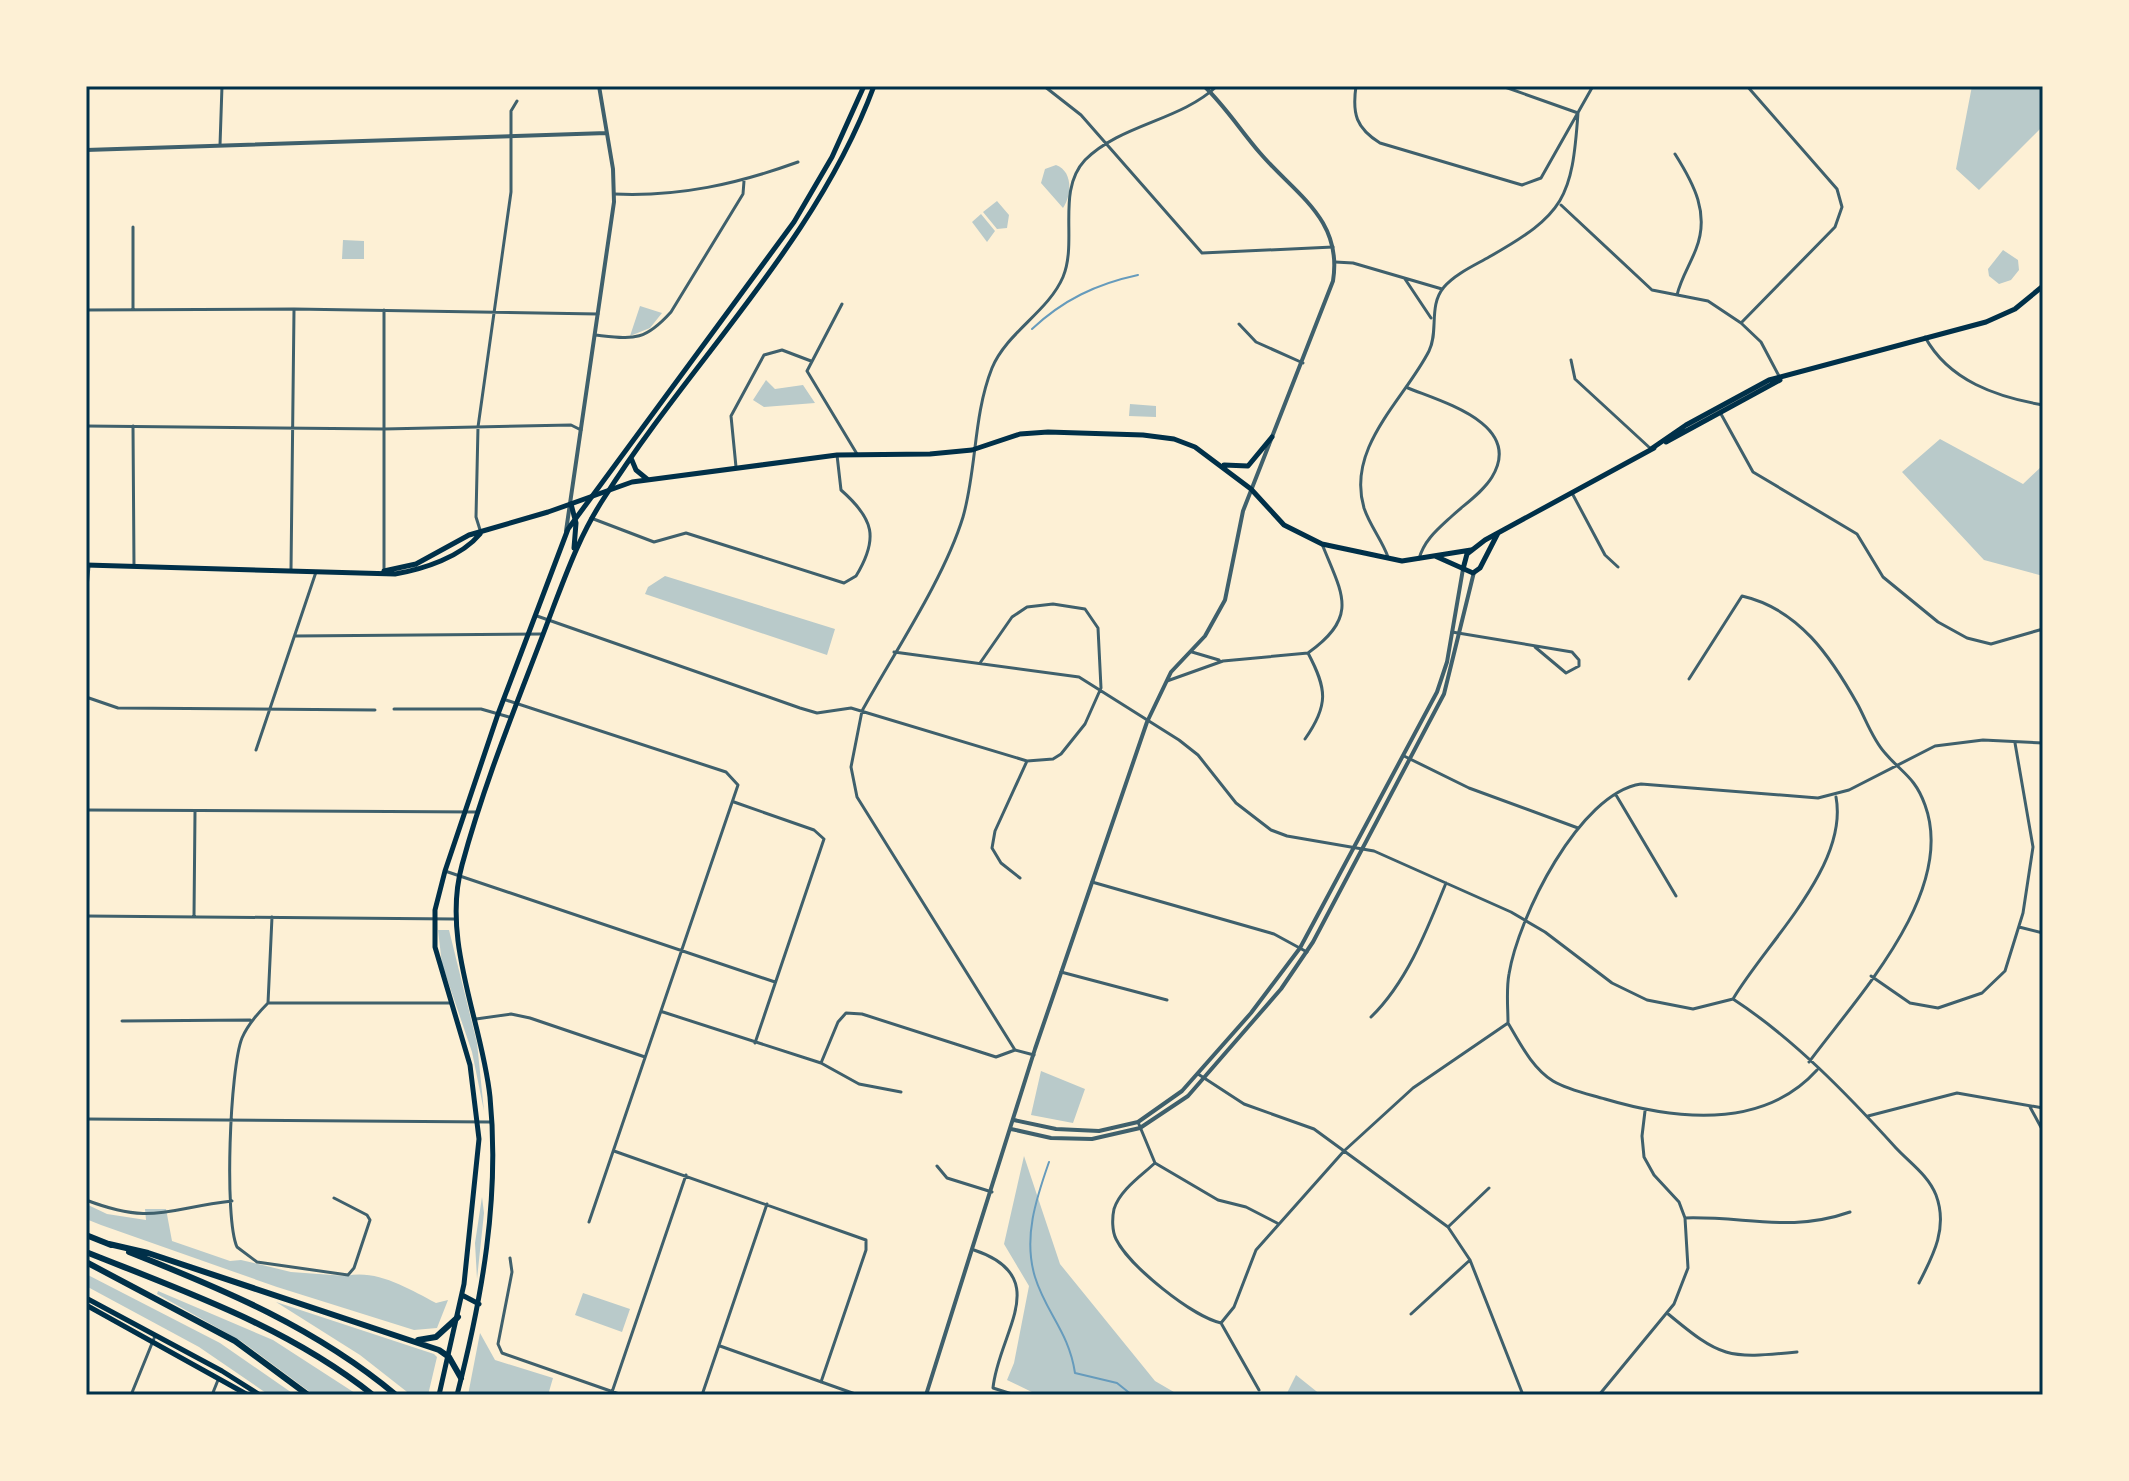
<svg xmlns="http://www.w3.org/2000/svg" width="2129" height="1481" font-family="Ubuntu,sans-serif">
<rect width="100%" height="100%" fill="#fdf0d5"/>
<path fill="#b9caca" d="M1972,86h71v40l-64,64 -23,-21z
M1056,165c17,6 16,30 7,43l-22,-25 4,-14z
M997,201l12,14 -2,13 -10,1 -14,-17z
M981,214l14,17 -8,11 -15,-20z
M343,240l21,1v18h-22z
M2003,250l15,10 1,10 -8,10 -12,4 -10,-8 -1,-7z
M640,306l22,7 -12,15 -20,8z
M766,380l9,9 28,-4 12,18 -51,4 -11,-7z
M1130,404l26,2v11l-27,-1z
M1940,439l83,45 20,-19v111l-59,-16 -82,-88z
M665,576l170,53 -8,26 -182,-61 3,-7z
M438,930h11l28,113 7,68 -12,-59 -30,-88z
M1041,1071l44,18 -12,34 -42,-8z
M1024,1156l36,108 95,117 24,14h-141l-31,-15 7,-17 15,-77 -25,-42z
M482,1197l2,16 -7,66 -2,-36z
M86,1204l21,10 39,6 -1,-11h21l6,32 58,20 11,-1 50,12 55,4c31,-7 63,13 90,27l12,-3 -11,28 -23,2 -137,-43 -176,-62 -15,-6z
M86,1274l134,69 75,52h-26l-70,-48 -113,-61z
M158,1291l115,49 85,55h-44l-73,-54 -84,-47z
M583,1293l47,16 -8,23 -47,-17z
M276,1302l158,52 3,3 -9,38h-17l-51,-40z
M480,1333l15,27 58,18 -5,17h-80z
M1296,1375l25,20h-35z"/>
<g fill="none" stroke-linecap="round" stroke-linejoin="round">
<path stroke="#669bbc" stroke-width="2" d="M1032,329c31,-29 64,-45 106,-54
M1049,1162c-13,37 -26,76 -14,115 11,36 34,55 40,96l42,10 15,12"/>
<path stroke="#3f606c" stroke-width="3" d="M1044,86l37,29 121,138 131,-6
M1356,86c-4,28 0,42 24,57l142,42 19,-7 52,-92
M220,145l2,-59
M1675,154c19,30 35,60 21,95 -6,16 -15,29 -19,46
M614,194c65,3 123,-10 184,-32
M1561,205l91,85 56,11 33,22 20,19 18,34
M1335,262l18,1 89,26
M1405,279l26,39
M842,304l-35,67 50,83
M86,310l208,-1 304,5
M133,310v-83
M1741,323l94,-96 7,-20 -5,-18 -90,-103
M1239,324l17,18 47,21
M595,335c39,4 49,7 76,-23l72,-118 1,-13
M1925,337c24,44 72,60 118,68
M1571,360l4,19 76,70
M1408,388c34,14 116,36 84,89 -9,15 -27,27 -40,39 -14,13 -28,24 -33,43
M1721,414l32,58 104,62 26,43 55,45 29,16 24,6 52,-15
M86,426l298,3 187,-4 10,5
M133,426l1,140
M736,467l-5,-51 33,-61 18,-5 29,11
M1572,493l33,62 13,12
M591,518l63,24 32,-9 158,50 12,-7c23,-38 18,-57 -15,-86l-4,-35
M481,533l-5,-16 2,-90 33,-235v-81l6,-10
M1388,557c-6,-17 -18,-31 -24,-49 -18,-61 40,-108 65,-157 10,-20 -1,-45 15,-64 11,-13 31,-22 45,-30 76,-43 83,-59 89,-144l-76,-27
M291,570l3,-260
M384,570v-260
M86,598l3,-32
M537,616l263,92 17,5 34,-5 176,53 26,-2 8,-5 24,-30 16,-36 -3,-60 -13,-19 -32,-5 -26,3 -15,10 -32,46
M1452,632l120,20 7,8v6l-13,7 -31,-26
M295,636l247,-2
M894,652l185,25 100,63 19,15 38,48 35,27 16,6 87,15 137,61 34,20 67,51 35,17 46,9 40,-10c60,39 115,96 163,149 14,15 32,27 40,47 12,32 -2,59 -17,88
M1192,652l27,8
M1308,653c52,-37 34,-59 14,-109
M1689,679l53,-83c57,13 89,61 116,109 8,15 15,35 27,48 17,20 30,24 40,52 32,87 -68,192 -116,257
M1167,681l56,-20 85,-8
M86,697l32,11 257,2
M506,700l220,72 12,13 -149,437
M394,709h87l28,8
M1305,739c24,-34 22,-50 3,-86
M256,750l60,-178
M1404,756l65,32 109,40
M1616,795l60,101
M734,802l80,28 10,9 -69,204
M86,810l392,2
M445,871l330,111
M1020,878l-19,-15 -9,-15 3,-17 32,-70
M1092,882l182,52 33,18
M86,916l368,3
M194,916l1,-104
M272,917l-4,86c-11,11 -20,21 -26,35 -12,30 -18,180 -5,209l20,15 91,13 6,-7 16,-48 -3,-5 -33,-17
M2019,927l24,6
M1061,972l106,28
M1871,976l39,27 28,5 44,-15 23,-22 18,-58 10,-66 -18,-104
M1733,999c33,-56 116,-133 103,-202
M268,1003h183
M663,1012l158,51 38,21 42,8
M1371,1017c36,-35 56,-87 75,-134
M476,1019l35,-5 19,4 115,39
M122,1021l128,-1
M1508,1023c12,20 24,45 45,58 15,9 35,13 52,18 71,21 158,31 212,-29
M1034,1055l-19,-5 -158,-253 -6,-30 11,-56c32,-58 82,-132 101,-194 14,-49 10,-101 29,-149 15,-36 56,-56 71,-91 15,-36 -7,-86 22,-117 36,-36 95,-39 132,-74
M821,1063l17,-41 8,-9 16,1 134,43 19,-7
M1198,1074l46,30 70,25 134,98 22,33 53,135
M2030,1107l13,24
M1868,1116l89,-23 86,15
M86,1119l404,3
M1138,1122l17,41 63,37 28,7 31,16
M614,1151l252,89v10l-45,132
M1155,1163c-14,13 -35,27 -41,46 -2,9 -2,22 2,30 13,27 77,78 105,84l38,67
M937,1166l10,12 45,14
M86,1200c68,26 81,8 146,1
M1685,1218c60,-2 105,15 165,-6
M1448,1227l41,-39
M974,1250c81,27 24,83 19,138l22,7
M510,1258l2,14 -14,72 4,9 120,42
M1667,1313c54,45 60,46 130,39
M1411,1314l59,-54
M1221,1323l13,-16 22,-57 88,-99 69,-63 95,-65c0,-16 -2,-33 1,-49 9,-56 70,-181 132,-190l177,14 31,-8 86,-44 48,-6 60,3
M720,1346l138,49
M131,1395l24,-59
M212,1395l6,-15
M611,1395l75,-220
M702,1395l65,-191
M1599,1395l75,-91 14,-36 -3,-50 -6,-16 -25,-27 -10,-18 -2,-21 3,-25"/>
<path stroke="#3f606c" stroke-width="4" d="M86,150l521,-17
M566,531l48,-329 -1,-33 -14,-83
M1014,1120l42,9 43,2 39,-9 44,-31 69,-78 49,-65 137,-256 10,-30 16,-93
M1011,1129l40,9 41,1 48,-11 48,-32 93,-107 32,-47 131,-248 30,-122
M926,1395l109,-346 112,-327 24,-50 34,-36 20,-36 18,-89 90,-230c10,-62 -38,-87 -73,-128 -19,-22 -35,-47 -56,-67"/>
<path stroke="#003049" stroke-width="5" d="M1666,442l114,-62
M1651,449l35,-24 83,-45 217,-58 29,-13 28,-23
M1224,465l24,1 24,-29
M1435,556l38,17 7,-5 18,-35
M86,565l309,9c29,-5 66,-17 85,-40
M1463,569l4,-15 18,-14 169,-92
M384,571l32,-7 53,-29 79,-23 84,-30 205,-27 93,-1 42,-4 48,-16 28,-2 95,3 31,4 21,8 56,42 33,36 38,19 80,17 69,-11
M86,1298l136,73 38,24
M86,1305l162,90"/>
<path stroke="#003049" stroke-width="5" d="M631,458l5,12 11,9
M571,504l5,19 -2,25
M462,1295l17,9
M439,1395l25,-111 15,-145 -9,-74 -35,-118v-37l10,-39 53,-157 70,-185 226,-307 38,-65 32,-71
M457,1395c25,-97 43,-197 33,-298 -8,-76 -49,-156 -28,-232 24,-89 59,-171 91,-257 15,-39 28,-75 51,-110 88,-139 212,-255 270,-412"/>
<path stroke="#003049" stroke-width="6" d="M86,1235l25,10
M109,1244l39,9 291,97 10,7 12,21
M86,1252c100,40 202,75 287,143
M129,1252c96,38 187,76 267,143
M86,1262l149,79 73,54
M418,1340l18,-3 22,-20"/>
</g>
<rect width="2129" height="1481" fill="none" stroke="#fdf0d5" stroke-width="176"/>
<rect x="88" y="88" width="1953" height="1305" fill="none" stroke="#003049" stroke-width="3"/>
</svg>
